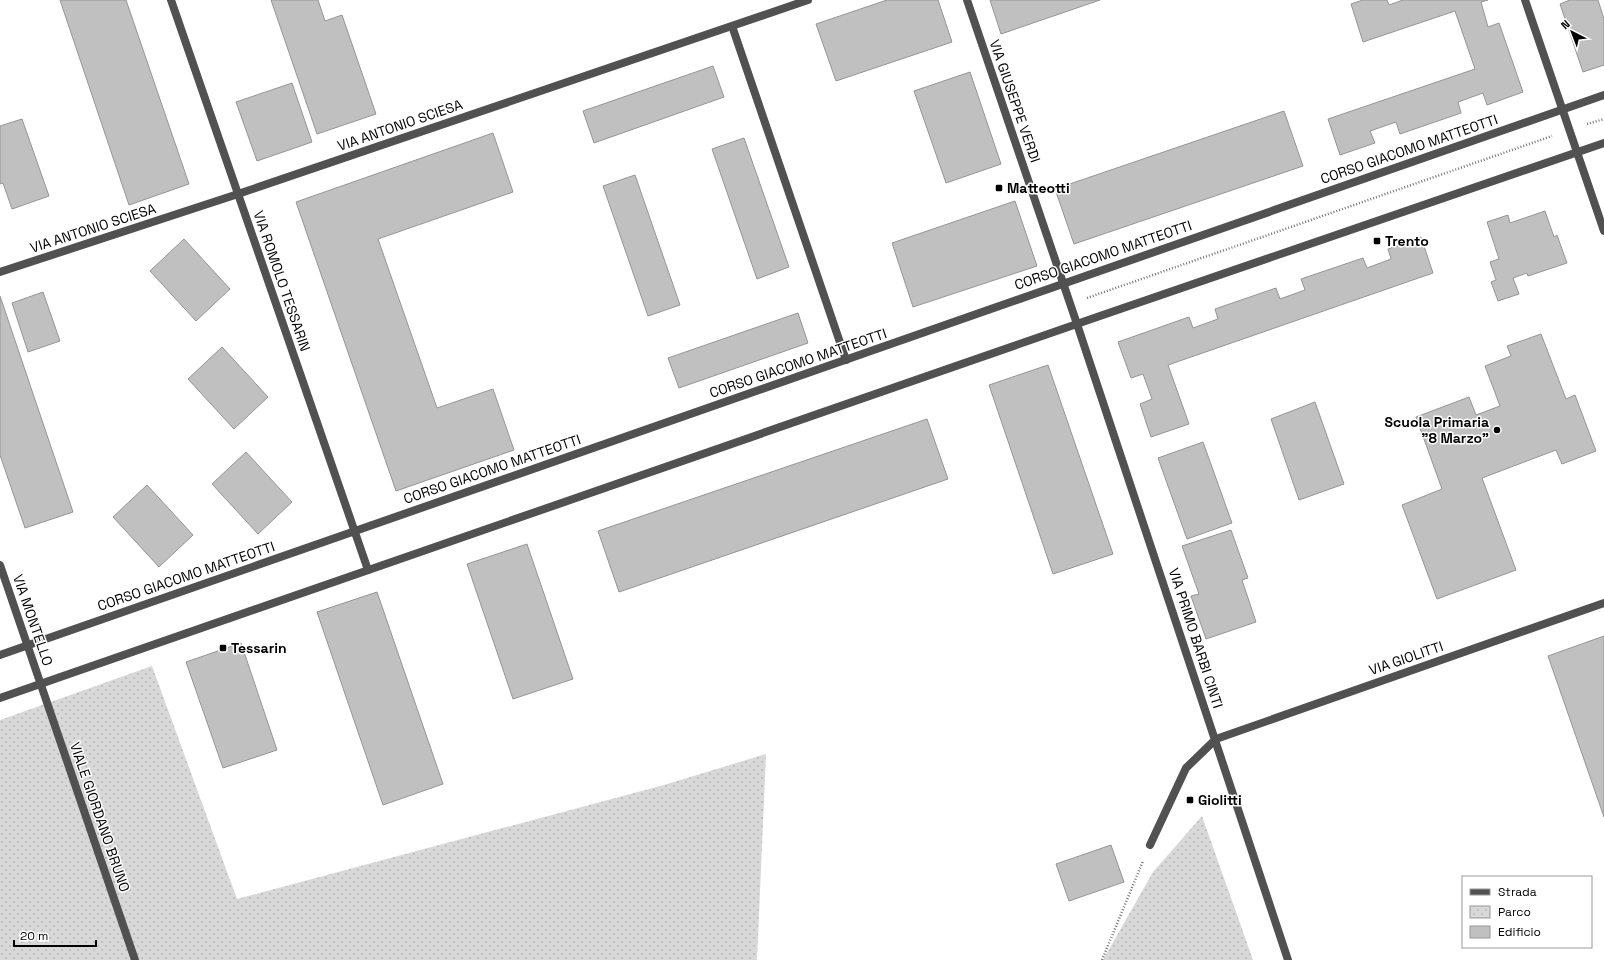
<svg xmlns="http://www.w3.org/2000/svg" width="1604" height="960" font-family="'Space Grotesk',sans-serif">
<defs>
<pattern id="park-dots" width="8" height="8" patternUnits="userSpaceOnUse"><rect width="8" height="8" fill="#d8d8d8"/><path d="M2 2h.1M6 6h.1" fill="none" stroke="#b8b8b8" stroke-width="1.8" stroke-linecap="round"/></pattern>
</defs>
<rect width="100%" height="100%" fill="#fff"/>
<path fill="url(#park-dots)" d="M152,666l85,233 427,-114 102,-31 -9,206h-757v-240z
M1202,816l51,144h-150l50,-88z"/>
<path fill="#c0c0c0" stroke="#959595" d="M60,0h66l63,184 -60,21z
M271,0h47l7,21 17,-6 34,99 -59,20z
M887,0h51l14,42 -116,39 -20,-57z
M990,0h110l-99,34z
M1363,0h24l2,5 14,-5h85l-7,2 7,25 11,-4 24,69 -36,13 -4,-12 -25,9 3,11 -61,21 -4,-12 -26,9 5,12 -35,12 -12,-36 147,-50 -20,-58 -92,31 -12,-38z
M1570,0h28l6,19v46l-21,7 -23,-68z
M713,66l11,31 -130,46 -11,-32z
M970,72l31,92 -55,19 -32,-92z
M292,83l20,59 -55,19 -21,-59z
M1284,111l19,55 -229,78 -19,-55z
M22,119l27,77 -37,13 -9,-26 -3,1v-58z
M493,133l20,59 -135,47 59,169 56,-19 21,61 -118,41 -100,-289z
M744,138l45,129 -32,12 -45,-130z
M635,175l45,130 -32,11 -45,-130z
M1015,201l22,65 -124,41 -21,-64z
M1545,211l9,26 3,-2 10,28 -39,13 -1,-3 -14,5 6,16 -21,7 -7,-19 5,-2 -6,-18 9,-3 -12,-37 21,-7 2,8z
M1421,237l12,36 -265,92 21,59 -38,13 -11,-33 12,-5 -9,-25 -12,4 -13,-36 71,-25 4,11 25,-9 -3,-10 61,-21 4,11 25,-9 -4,-11 62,-21 4,10 24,-9 -3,-10z
M184,239l46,50 -34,32 -46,-50z
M43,292l17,49 -32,11 -16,-49z
M0,296l73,216 -48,16 -25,-73z
M798,313l10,30 -129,45 -11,-30z
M1541,334l25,65 9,-4 21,56 -34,13 -6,-14 -74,28 34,92 -79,29 -35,-94 40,-16 -26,-72 53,-20 7,18 24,-9 -15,-40 26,-10 -4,-10z
M222,347l46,50 -34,32 -46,-50z
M1048,365l65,189 -60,20 -64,-189z
M1315,402l29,82 -45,16 -28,-81z
M927,419l21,60 -329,113 -21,-61z
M1203,442l29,81 -45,16 -29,-81z
M246,452l46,50 -34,32 -46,-50z
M147,485l46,50 -34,32 -46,-50z
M1231,530l17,48 -6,2 14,42 -50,17 -15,-43 8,-2 -17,-48z
M527,544l46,135 -60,20 -46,-135z
M377,592l66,192 -60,21 -66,-193z
M1604,636v181l-56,-161z
M241,643l36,107 -54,18 -37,-106z
M1111,845l13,37 -55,19 -13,-37z"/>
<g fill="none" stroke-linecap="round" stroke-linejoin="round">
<path stroke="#737373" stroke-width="2.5" stroke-dasharray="1 2" stroke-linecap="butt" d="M1587,124l17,-5
M1087,298l465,-162
M1102,960l41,-99"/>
<path stroke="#515151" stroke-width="8" d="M171,0l197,570
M967,0l110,324 211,636
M1525,0l79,231
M732,26l114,334
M0,272l238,-78 570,-194
M0,565l135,395
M1150,845l36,-77 30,-29 388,-136"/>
<path stroke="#515151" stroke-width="8" d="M0,655l1604,-560
M0,698l1097,-381 507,-174"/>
</g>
<g fill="#000" stroke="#fff" stroke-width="1.5">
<rect x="995" y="184" width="8" height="8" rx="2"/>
<rect x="1373" y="237" width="8" height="8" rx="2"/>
<circle cx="1497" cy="430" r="4"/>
<rect x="219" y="644" width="8" height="8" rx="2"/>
<rect x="1186" y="796" width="8" height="8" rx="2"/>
</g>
<g text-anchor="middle" stroke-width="3" stroke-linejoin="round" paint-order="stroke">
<g font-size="14" fill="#000" stroke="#fff">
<text transform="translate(1015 101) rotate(71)" y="5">VIA GIUSEPPE VERDI</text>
<text transform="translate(400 125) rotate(-19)" y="5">VIA ANTONIO SCIESA</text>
<text transform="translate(1409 149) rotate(-19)" y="5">CORSO GIACOMO MATTEOTTI</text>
<text transform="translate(93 228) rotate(-18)" y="5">VIA ANTONIO SCIESA</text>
<text transform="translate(1103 255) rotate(-19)" y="5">CORSO GIACOMO MATTEOTTI</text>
<text transform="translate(282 281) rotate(71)" y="5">VIA ROMOLO TESSARIN</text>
<text transform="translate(798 363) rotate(-19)" y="5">CORSO GIACOMO MATTEOTTI</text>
<text transform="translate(492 469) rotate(-19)" y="5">CORSO GIACOMO MATTEOTTI</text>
<text transform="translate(186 576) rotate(-19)" y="5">CORSO GIACOMO MATTEOTTI</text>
<text transform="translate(33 620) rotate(71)" y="5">VIA MONTELLO</text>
<text transform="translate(1196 638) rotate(72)" y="5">VIA PRIMO BARBI CINTI</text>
<text transform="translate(1406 658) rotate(-19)" y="5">VIA GIOLITTI</text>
<text transform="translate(100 817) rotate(71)" y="5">VIALE GIORDANO BRUNO</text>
</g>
<g font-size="14" font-weight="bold" fill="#000" stroke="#fff" text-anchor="start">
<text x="1007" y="193">Matteotti</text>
<text x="1385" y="246">Trento</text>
<text x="1489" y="427" text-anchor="end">Scuola Primaria<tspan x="1489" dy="16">"8 Marzo"</tspan></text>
<text x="231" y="653">Tessarin</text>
<text x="1198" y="805">Giolitti</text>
</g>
</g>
<rect x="1462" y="876" width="130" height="72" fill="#ffffff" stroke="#999999"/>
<rect x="1470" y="889" width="20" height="6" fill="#515151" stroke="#999999"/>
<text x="1498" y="896" font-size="12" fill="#000000">Strada</text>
<rect x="1470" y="906" width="20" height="12" fill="url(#park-dots)" stroke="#999999"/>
<text x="1498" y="916" font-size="12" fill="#000000">Parco</text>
<rect x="1470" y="926" width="20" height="12" fill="#c0c0c0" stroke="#999999"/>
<text x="1498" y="936" font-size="12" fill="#000000">Edificio</text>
<g transform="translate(1572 32) rotate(318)" stroke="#ffffff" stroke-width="3" paint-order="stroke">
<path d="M0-3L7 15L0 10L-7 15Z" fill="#000000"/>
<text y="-6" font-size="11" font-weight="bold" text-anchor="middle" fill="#000000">N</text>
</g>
<path d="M14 940v6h82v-6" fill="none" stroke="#000000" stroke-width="2"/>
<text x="20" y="940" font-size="12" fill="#000000" stroke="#ffffff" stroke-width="3" paint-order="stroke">20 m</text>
</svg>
